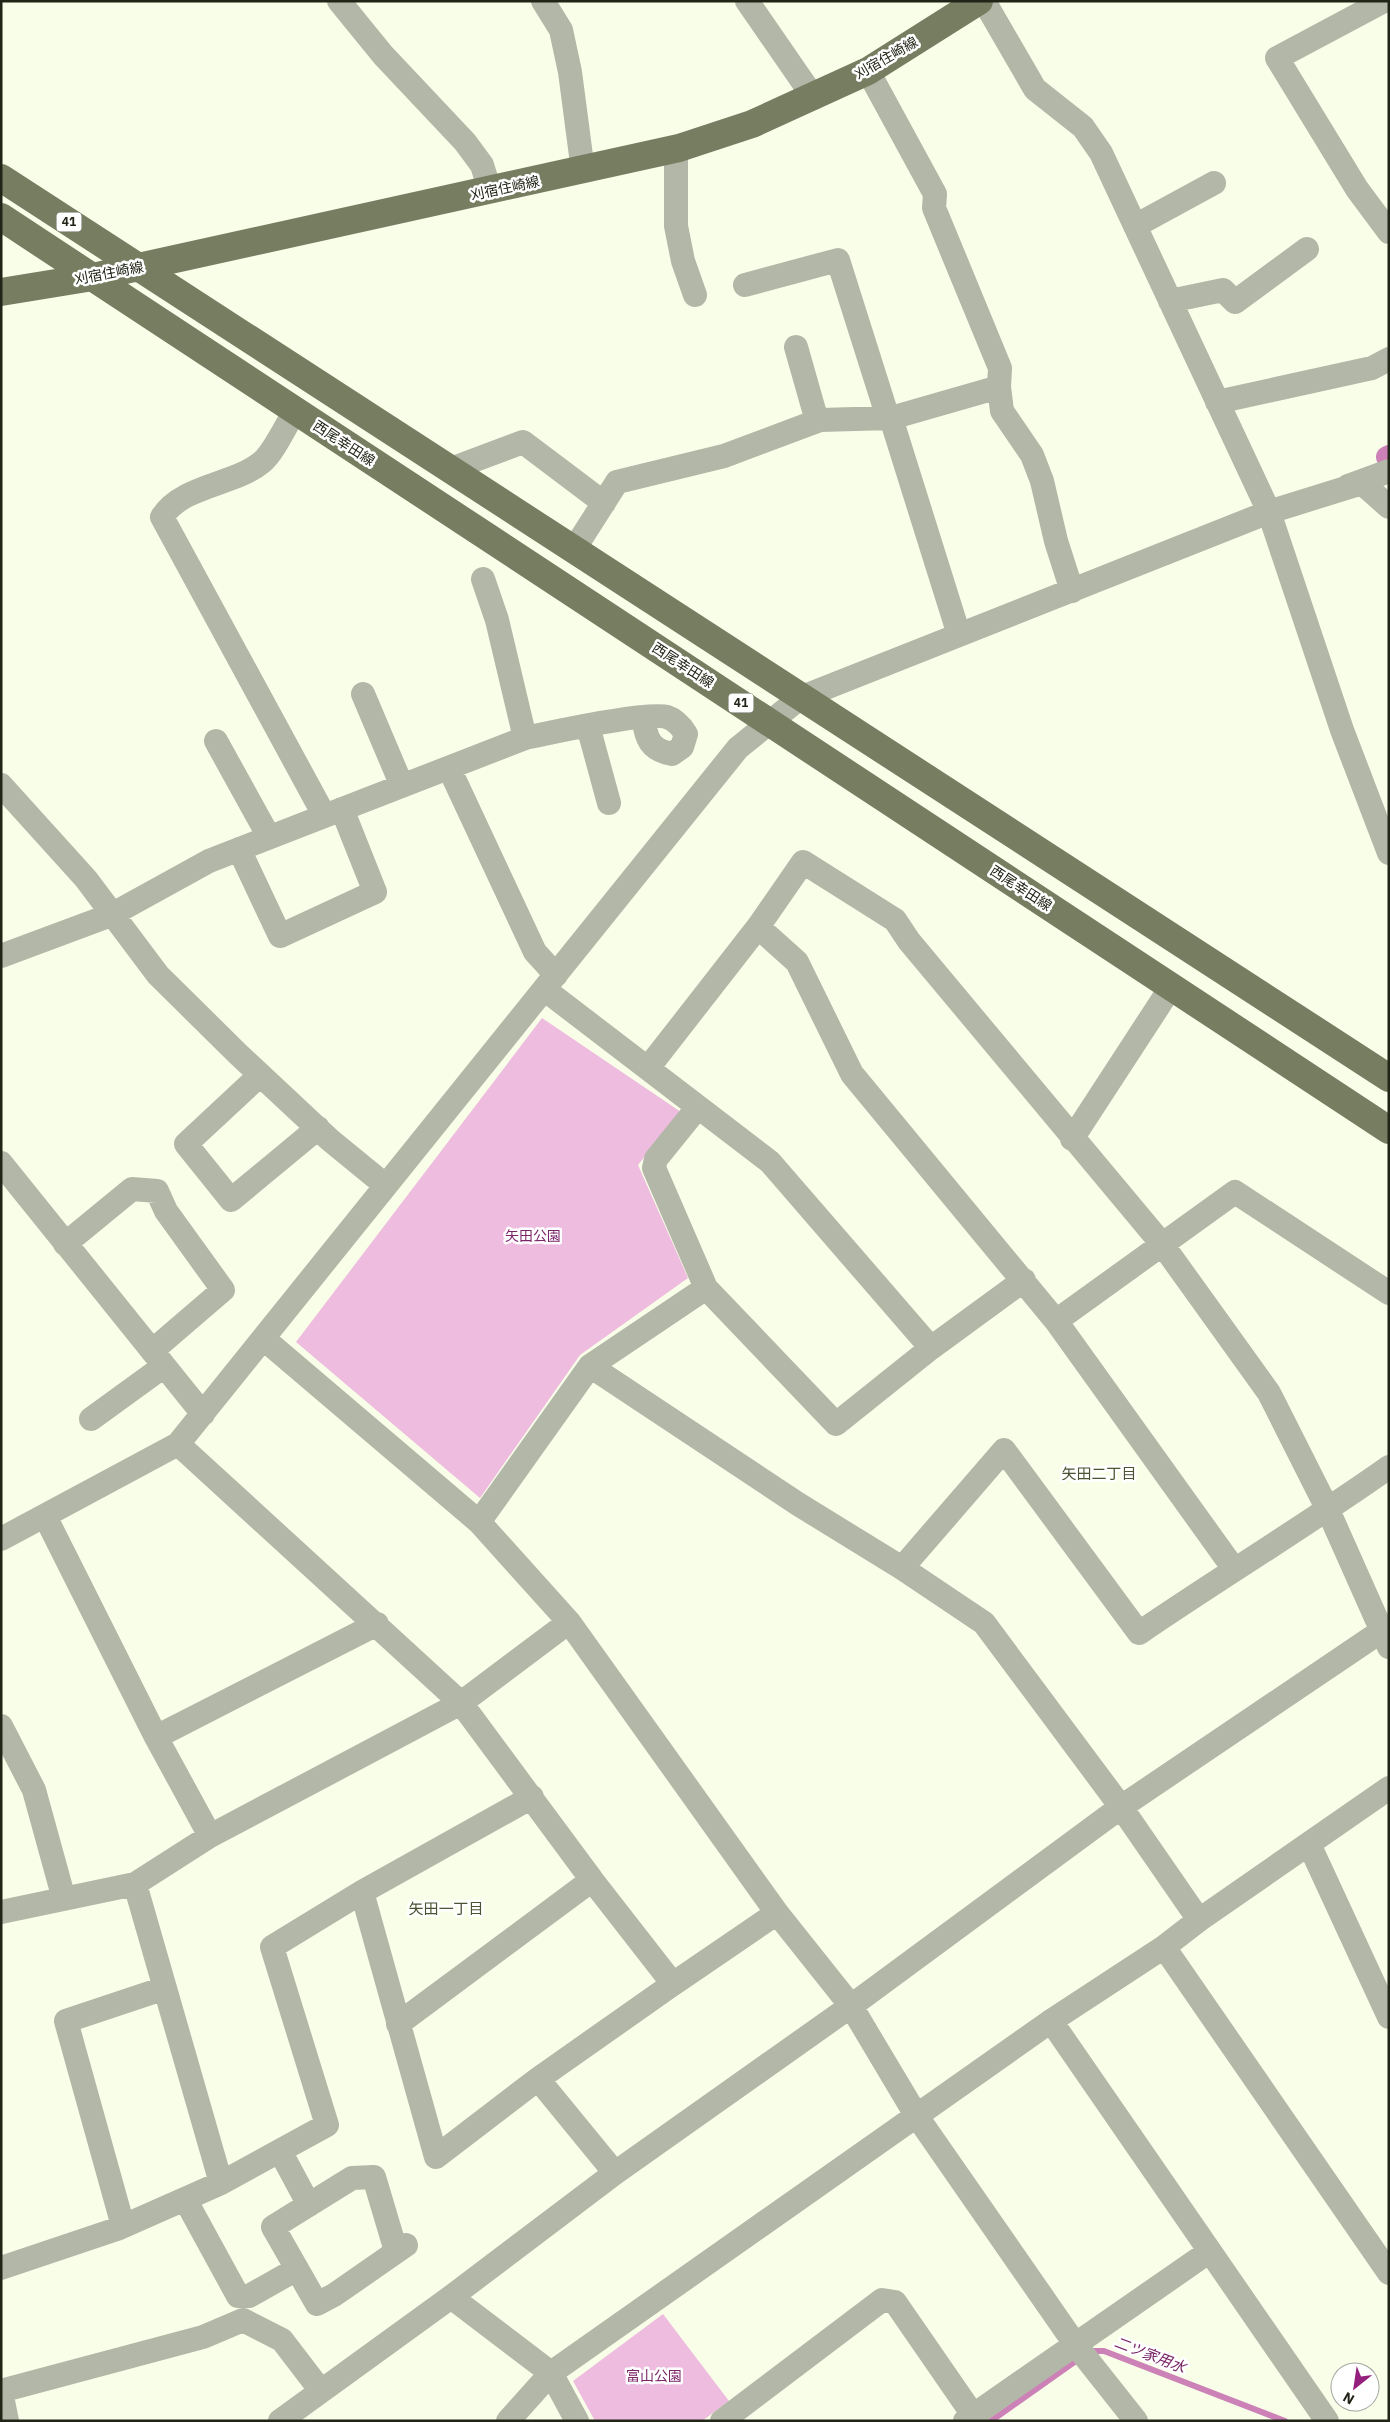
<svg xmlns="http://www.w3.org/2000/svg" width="1390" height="2422" font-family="'IBM Plex Sans','Noto Sans JP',sans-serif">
<rect width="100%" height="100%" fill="#f8fee8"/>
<path fill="#eebcde" d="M542,1018l139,94 -43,53 50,113 -108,77 -100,143 -184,-156z
M663,2314l66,87 -27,20h-107l-22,-40z"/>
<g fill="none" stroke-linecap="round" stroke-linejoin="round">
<path stroke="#cc82b7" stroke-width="6" d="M1088,2353l5,-2h11l181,70
M991,2421l89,-63"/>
<path stroke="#cc82b7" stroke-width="22" d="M1387,457l2,-1"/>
<path stroke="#b2b7a7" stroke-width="24" d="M339,1l44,54 82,87 17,23 8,26
M543,1l18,29 9,42 13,99
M747,1l67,97
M984,1l51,88 48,38 18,26 168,359 73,218 47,123
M1384,1l-107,57 80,131 32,43
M868,71l67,123 -1,14 66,160 -1,19
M676,149v77l7,35 12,34
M1135,226l79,-43
M745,285l93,-25 50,158
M1170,301l53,-11 12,12 72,-53
M796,347l21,74
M1217,402l155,-34 17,-9
M295,411c-9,14 -21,41 -33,51 -27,23 -80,23 -100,55l162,298
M891,418l108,-31 3,24 30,44 10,26 14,60 16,50
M451,469l72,-27 81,61
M1348,486l41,-15
M573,551l44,-69 107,-26 96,-36 71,-2 68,217
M483,579l14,41 28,118
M363,694l39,92
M588,726l21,77
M216,741l53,96
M449,768l86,184 21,23
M1,785l85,94 72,96 80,79 92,86 55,45
M239,849l41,87 95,-44 -33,-83
M758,927l39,35 55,112 204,247 178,248
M1,956l110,-41 98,-54 316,-123c23,-5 123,-27 142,-21 9,3 14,9 19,17l-4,13 -10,7c-22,-4 -26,-15 -29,-37
M544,989l226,173 161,186 93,-68
M648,1068l110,-141 45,-65 92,58 14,21 253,303 107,149 59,117 61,137
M260,1075l-74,69 45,56 87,-72
M1072,1139l99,-152
M1,1163l202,251
M65,1244l67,-55 25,2 9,20 57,79 -71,61
M706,1288l130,136 95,-76
M1056,1321l179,-129 154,101
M264,1339l215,183 90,100 208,291 74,93 65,109 159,229 61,77
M590,1366l208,138 104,64 82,55 137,184 78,113
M91,1419l73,-53
M45,1516l111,221 54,99
M479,1522l111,-156 116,-78 -52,-120 2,-9 42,-52
M1,1539l177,-95 560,-696 62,-50 469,-186 93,-29 27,24
M902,1568l102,-118 135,183c82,-56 168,-108 250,-166
M1,1726l33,64 30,109
M156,1737l221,-113
M1309,1844l80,173
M135,1884l86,299
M362,1892l170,-95
M1,1912l134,-28 75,-48 251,-133 108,-81
M1164,1947l225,326
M673,1984l104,-71
M1051,2021l276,400
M398,2024l194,-144
M538,2079l77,94
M280,2151l29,54
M185,2199l53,97h11l48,-27
M123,2226l-57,-205 99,-33
M396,2251l-22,-74 -22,1 -79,49 44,77 17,-9 72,-50
M1,2268l116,-39 104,-46 106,-58 -55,-178 90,-55 74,265 102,-78 135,-95 -81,-104 -131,-177 -283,-259
M451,2297l100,76 26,48
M1,2391l202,-54 40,-17 39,20 39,51
M1,2391l6,30
M280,2421l171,-124 164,-124 236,-167 270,-199 268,-181
M508,2421l43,-48 500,-352 113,-74 35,-27 190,-132
M722,2421l160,-121 13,2 78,113
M965,2421l245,-170"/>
<path stroke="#767d61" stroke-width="28" d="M1,178l1388,900
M1,217l1388,913
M1,292l92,-15 586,-129 73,-24 116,-53 111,-70"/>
</g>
<g text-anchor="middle" stroke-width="5" stroke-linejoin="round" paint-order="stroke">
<g fill="#fff" stroke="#64665d" stroke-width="1">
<rect x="56.5" y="212.5" width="25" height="19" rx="4"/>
<rect x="728.5" y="693.5" width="25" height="19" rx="4"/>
</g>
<g font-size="12" font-weight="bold" fill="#212517">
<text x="69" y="226">41</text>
<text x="741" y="707">41</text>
</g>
<g font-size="14" fill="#212517" stroke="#fff">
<text transform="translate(886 58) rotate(-30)" y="5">刈宿住崎線</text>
<text transform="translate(505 188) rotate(-12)" y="5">刈宿住崎線</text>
<text transform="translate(109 273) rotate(-11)" y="5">刈宿住崎線</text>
<text transform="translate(344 443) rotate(33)" y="5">西尾幸田線</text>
<text transform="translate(683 665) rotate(33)" y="5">西尾幸田線</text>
<text transform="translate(1021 888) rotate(33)" y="5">西尾幸田線</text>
</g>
<g font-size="14" fill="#7b2468" stroke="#fff">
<text x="533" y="1241">矢田公園</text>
<text x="654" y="2381">富山公園</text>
</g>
<g font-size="15" fill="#4b5333" stroke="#fff">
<text x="1099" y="1479">矢田二丁目</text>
<text x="446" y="1914">矢田一丁目</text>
</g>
<g font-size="15" font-style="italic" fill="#751e62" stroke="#fff">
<text transform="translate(1150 2355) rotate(21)" y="5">二ツ家用水</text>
</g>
</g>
<rect width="1390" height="2422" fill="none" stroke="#212517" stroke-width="5"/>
<g transform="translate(1355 2387) rotate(210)"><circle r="24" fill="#ffffff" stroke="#a6a8a2"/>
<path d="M0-4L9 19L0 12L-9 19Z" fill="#951f7c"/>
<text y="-8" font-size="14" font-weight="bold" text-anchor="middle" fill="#212517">N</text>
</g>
</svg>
